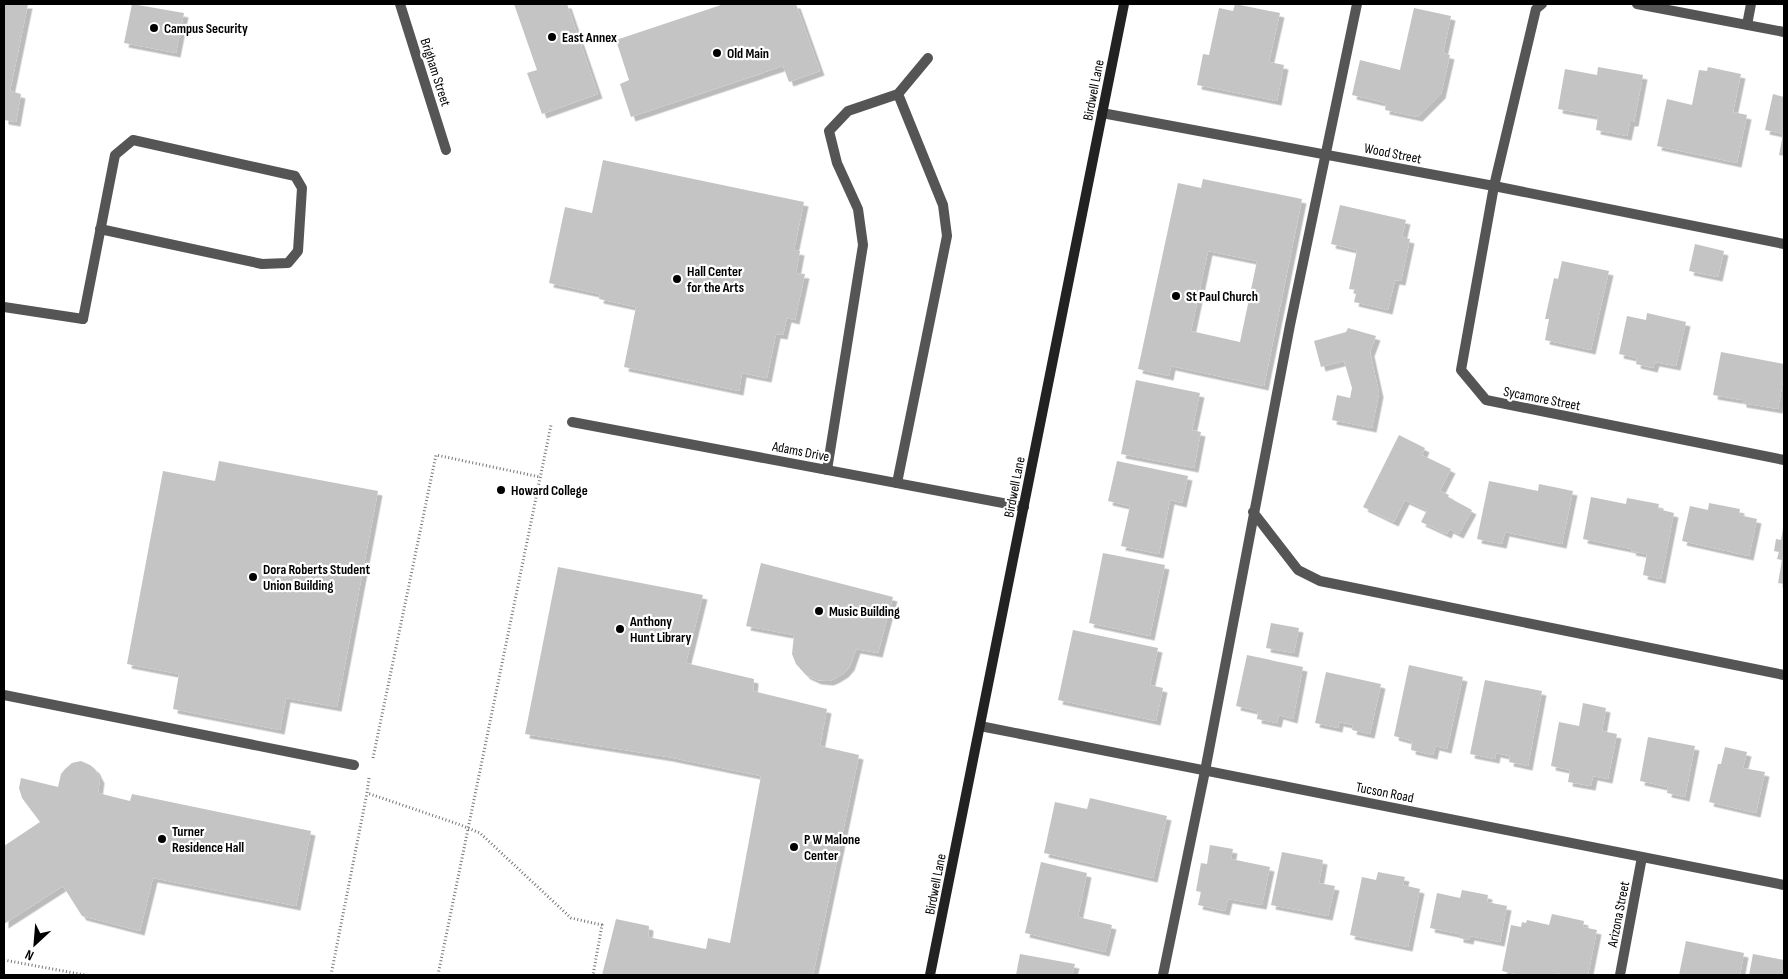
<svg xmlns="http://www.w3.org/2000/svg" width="1788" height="979" font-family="'Sofia Sans Condensed',sans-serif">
<defs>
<filter id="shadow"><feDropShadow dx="4.5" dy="4.5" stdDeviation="0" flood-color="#0004"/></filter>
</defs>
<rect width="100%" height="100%" fill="#fff"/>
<path fill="#c4c4c4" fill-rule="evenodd" filter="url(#shadow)" d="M4,4h24l-18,87 11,3 -5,28 -12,-2z
M132,4l52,9 -8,40 -52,-10z
M514,4h53l31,90 -56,20 -15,-41 10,-3z
M724,4h72l24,67 -31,11 -6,-16 -152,51 -11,-33 9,-4 -13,-40z
M1235,4l45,9 -11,49 15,3 -7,36 -80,-16 6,-31 6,1 10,-47 14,3z
M1414,8l37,8 -8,37 7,2 -9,39 -23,23 -33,-7 1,-7 -34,-8 8,-35 40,10z
M1598,67l45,8 -9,47h-4l-3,14 -31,-6 2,-14 -40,-7 7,-40 32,6z
M1708,67l33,7 -8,38 14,3 -10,48 -80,-17 10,-47 25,6 7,-35 8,1z
M1773,94l11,3v59l-5,-1 4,-21 -18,-4z
M603,160l201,42 -10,48 6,1 -4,22 9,1 -10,46 -8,-2 -4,17 -7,-1 -9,44 -25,-5 -3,18 -115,-24 12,-60 -37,-8 1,-5 -51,-11 16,-76 27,6z
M1203,179l99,20 -38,187 -93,-20 -2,10 -31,-7 40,-186 23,5zM1208,251l49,10 -17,81 -49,-11z
M1340,205l66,15 -4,17 8,2 -9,42 -6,-1 -7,30 -34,-8 3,-12 -8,-1 8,-39 -26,-6z
M1695,244l29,7 -6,26 -29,-6z
M1562,261l47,10 -18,79 -46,-10 4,-21h-4l9,-41 4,1z
M1647,313l39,9 -10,44 -21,-4 -2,6 -17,-4 1,-6 -18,-4 8,-38 19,4z
M1348,328l28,8 -6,16 9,41 -7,35 -40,-8 5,-25 13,3 2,-10 -8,-27 -23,6 -7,-26 32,-9z
M1721,352l63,12v11l-6,34 -36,-6v-3l-29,-5z
M1136,380l64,13 -8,37 9,2 -7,36 -73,-14z
M1399,435l26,13 -3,7 29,14 -11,22 9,4 -1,2 24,13 -13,24 -10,-5 -2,5 -26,-12 6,-12 -22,-10 -11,22 -31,-15z
M219,461l159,30 -41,216 -51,-9 -6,32 -107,-21 6,-35 -52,-10 36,-193 52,10z
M1117,461l71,15 -6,27 -12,-3 -11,54 -38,-8 9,-40 -22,-5z
M1489,481l49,10 1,-7 34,7 -11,53 -57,-12 -3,12 -25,-5z
M1591,497l35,7 1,-6 32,6 -1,5 16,4 -13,66 -18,-4 4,-21 -16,-3 1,-2 -49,-10z
M1709,503l31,6 -1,6 18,4 -8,37 -67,-15 8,-35 18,4z
M1783,528l1,1v55l-6,-1 4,-23 -5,-1 2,-7 -5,-1 2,-12 5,1z
M1103,553l62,12 -15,71 -61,-13z
M761,563l132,34 -15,56 -22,-4 -6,17 -6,7 -10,6 -5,2 -12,-1 -11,-5 -10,-11 -4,-10 2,-19 -48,-9z
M558,567l145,28 -17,68 68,16 -1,12 74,18 -7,37 39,9 -46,220h-211l14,-56 33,7 -1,11 58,12 2,-11 22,5 31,-167 -93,-19 -143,-23z
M1271,623l28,5 -5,25 -28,-5z
M1073,630l85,18 -8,37 13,3 -7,33 -98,-21z
M1247,655l56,12 -10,52 -14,-4 -2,8 -20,-4 1,-8 -22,-5z
M1409,665l54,12 -16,72 -12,-3 -2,9 -22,-5 1,-9 -18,-5z
M1326,672l55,12 -11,50 -18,-4 1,-5 -14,-3 -1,6 -23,-5z
M1485,680l57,11 -14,75 -19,-4 1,-6 -14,-3 -1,6 -25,-5z
M1583,703l23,5 -4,23 15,3 -9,45 -15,-3 -2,10 -23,-4 2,-12 -19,-4 8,-44 20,4z
M1648,737l47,9 -10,51 -18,-4 1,-6 -28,-6z
M1725,747l22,5 -4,16 22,4 -9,41 -47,-11 9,-38h3z
M81,761l9,4 5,4 5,10 -2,14 32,8 2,-7 179,37 -15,75 -143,-28 -13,53 -58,-15 -19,-30 -59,38v-78l36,-24 -18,-24 -3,-10 2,-10 37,9 3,-13 4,-5 7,-6z
M1090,798l77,18 -14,62 -109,-25 11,-51 32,7z
M1210,845l23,4 -2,10 39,8 -8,38 -34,-6 -3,12 -27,-6 3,-13 -5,-1 5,-28 6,1z
M1282,852l41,8 -4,23 16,3 -7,30 -57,-11z
M1041,862l46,11 -9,44 34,8 -7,27 -80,-19z
M1378,872l27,5 -2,8 17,4 -12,58 -58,-12 12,-58 14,3z
M1462,890l26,5 -1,7 20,4 -7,36 -30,-6 -1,4 -10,-2v-4l-29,-6 7,-35 23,5z
M1552,914l32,7 -1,6 14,3 -9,45h-23l-9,-2v2h-35l-19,-4 9,-46 10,2 1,-5 4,1 1,-3 22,5z
M1686,941l58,12 -4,22h-61z
M1020,954l55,10 -3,11h-56z
M1753,954l31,6v15h-35z"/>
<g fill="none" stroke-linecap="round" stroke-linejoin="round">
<path stroke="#777" stroke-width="3" stroke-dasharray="1 2.5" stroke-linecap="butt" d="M373,758l63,-303 104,22
M369,778l-2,15 91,31 22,9 91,85 31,7 -9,50
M4,960l81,15
M331,975l36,-182
M438,975l113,-550"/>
<path stroke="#555" stroke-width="10" d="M1494,186l290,58
M83,319l32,-164 18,-15 162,36 7,12 -4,63 -10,12 -26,1 -162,-35
M827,470l36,-225 -5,-36 -21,-46 -8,-32 19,-20 50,-17 30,-36
M897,483l50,-247 -4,-31 -45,-111
M1253,512l45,58 22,11 464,94
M4,695l350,70
M1163,975l42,-204 85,-446 67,-321"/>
<path stroke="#555" stroke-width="10" d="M400,4l46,146
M1542,4l-6,5 -42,177 -33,184 25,30 298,60
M1637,4l147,28
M1747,25l4,-21
M1102,113l392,73
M4,307l79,12
M572,422l452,85
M980,726l804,159
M1620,975l22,-118"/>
<path stroke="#222" stroke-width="10" d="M930,975l194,-971"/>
</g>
<g fill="#000" stroke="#fff" stroke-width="2">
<circle cx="154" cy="28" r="5"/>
<circle cx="552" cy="37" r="5"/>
<circle cx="717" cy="53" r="5"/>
<circle cx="677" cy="279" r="5"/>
<circle cx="1176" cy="296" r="5"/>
<circle cx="501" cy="490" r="5"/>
<circle cx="253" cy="577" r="5"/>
<circle cx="819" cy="611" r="5"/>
<circle cx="620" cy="629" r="5"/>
<circle cx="162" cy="839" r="5"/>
<circle cx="794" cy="847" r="5"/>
</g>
<g text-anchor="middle" stroke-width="4.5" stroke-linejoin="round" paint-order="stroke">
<g font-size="14" font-weight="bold" fill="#000" stroke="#fff" text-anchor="start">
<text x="164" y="33">Campus Security</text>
<text x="562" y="42">East Annex</text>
<text x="727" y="58">Old Main</text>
<text x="687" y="276">Hall Center<tspan x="687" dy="16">for the Arts</tspan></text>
<text x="1186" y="301">St Paul Church</text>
<text x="511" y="495">Howard College</text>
<text x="263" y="574">Dora Roberts Student<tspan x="263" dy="16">Union Building</tspan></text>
<text x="829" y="616">Music Building</text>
<text x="630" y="626">Anthony<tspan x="630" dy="16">Hunt Library</tspan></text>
<text x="172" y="836">Turner<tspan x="172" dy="16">Residence Hall</tspan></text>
<text x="804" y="844">P W Malone<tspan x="804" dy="16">Center</tspan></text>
</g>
<g font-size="14" fill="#000" stroke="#fff">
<text transform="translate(436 72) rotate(72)" y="5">Brigham Street</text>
<text transform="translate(1093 90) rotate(-79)" y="5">Birdwell Lane</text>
<text transform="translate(1393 153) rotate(11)" y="5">Wood Street</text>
<text transform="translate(1542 398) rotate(11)" y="5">Sycamore Street</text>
<text transform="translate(801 451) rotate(11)" y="5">Adams Drive</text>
<text transform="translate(1014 487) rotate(-79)" y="5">Birdwell Lane</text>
<text transform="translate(1385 792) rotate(11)" y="5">Tucson Road</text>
<text transform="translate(935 884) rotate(-79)" y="5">Birdwell Lane</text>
<text transform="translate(1618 914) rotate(-79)" y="5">Arizona Street</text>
</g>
</g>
<rect width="1788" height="979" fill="none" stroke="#000000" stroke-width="10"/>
<g transform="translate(35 944) rotate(206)" stroke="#ffffff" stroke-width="4" paint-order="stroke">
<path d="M0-4L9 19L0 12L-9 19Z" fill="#000000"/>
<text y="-8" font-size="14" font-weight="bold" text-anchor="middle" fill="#000000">N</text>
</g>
</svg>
